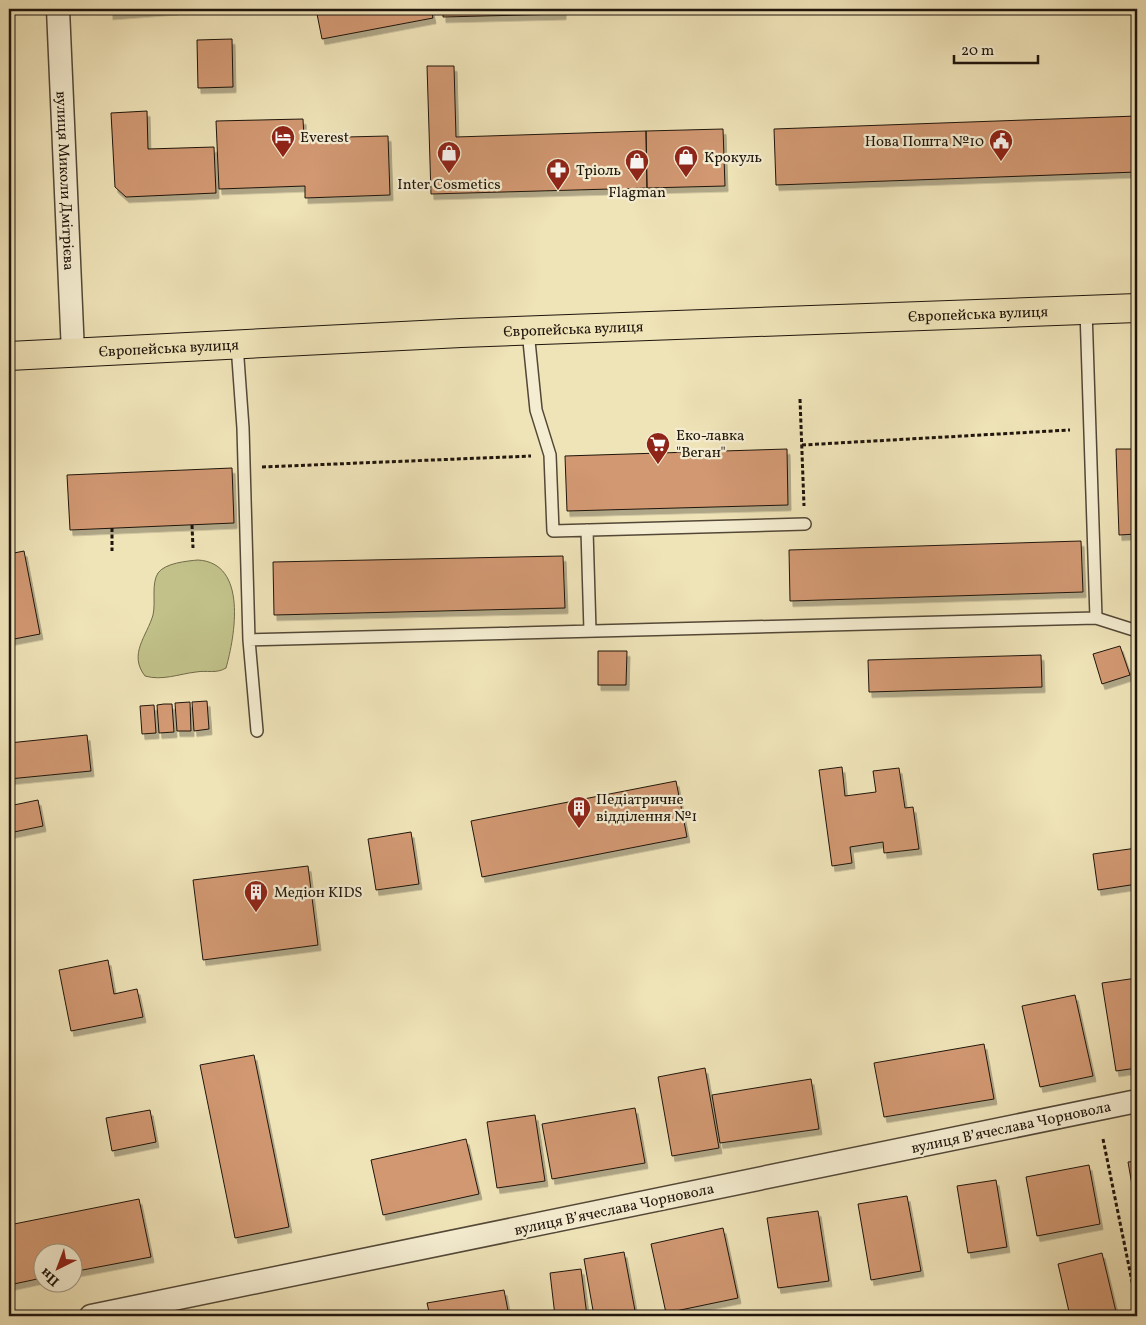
<svg xmlns="http://www.w3.org/2000/svg" width="1146" height="1325" font-family="Vollkorn,serif">
<defs>
<filter id="shadow"><feDropShadow dx="3" dy="5.5" stdDeviation="0" flood-color="#0004"/></filter>
</defs>
<rect width="100%" height="100%" fill="#efe3b8"/>
<filter id="stains"><feTurbulence type="fractalNoise" baseFrequency=".004" numOctaves="4"/><feColorMatrix values="0 0 0 0 .2 0 0 0 0 .09 0 0 0 0 .02 0 0 0 .5 -.17"/></filter>
<radialGradient id="worn" r=".72"><stop offset=".6" stop-color="#630" stop-opacity="0"/><stop offset="1" stop-color="#630" stop-opacity=".3"/></radialGradient>
<path fill="#c1c189" stroke="#706b4a" d="M198,560c50,3 37,76 28,108 -10,6 -19,2 -30,4 -17,2 -34,9 -51,4 -17,-22 2,-40 8,-61 3,-13 -2,-31 5,-42 7,-10 29,-12 40,-13z"/>
<path fill="#d19872" stroke="#1f150c" filter="url(#shadow)" d="M110,9h65l-65,5z
M316,9h115l2,9 -111,21z
M443,9h120v5l-120,3z
M232,39l1,48 -35,1 -1,-48z
M427,66h27l2,71 190,-6 1,57 -216,6z
M147,111l1,38 66,-2 2,46 -90,4 -11,-10 -4,-74z
M1137,116v56l-361,13 -2,-56z
M303,119l1,19 84,-2 2,59 -85,3v-12l-86,3 -3,-68z
M723,129l2,57 -78,2 -1,-57z
M787,449l1,56 -221,6 -2,-55z
M1116,449h21v85l-18,1z
M232,468l2,55 -164,7 -3,-55z
M1081,541l2,51 -293,9 -1,-51z
M24,551l16,83 -31,6v-86z
M563,556l2,52 -291,7 -1,-53z
M1120,646l10,29 -28,9 -9,-30z
M598,651h29l-1,34h-28z
M1041,655l1,32 -173,5 -1,-32z
M207,701l2,28 -15,2 -2,-29z
M190,702l1,29h-14l-2,-28z
M164,704h8l2,28 -15,1 -2,-28z
M154,705l2,28 -14,1 -2,-28z
M87,735l4,36 -82,8v-36z
M842,767l3,29 31,-4 -3,-21 26,-3 6,40 8,-1 6,42 -35,4 -1,-11 -33,5 2,16 -20,3 -13,-96z
M676,781l11,56 -205,40 -11,-56z
M38,800l5,26 -34,7v-27z
M411,832l8,52 -43,6 -8,-51z
M1137,848v36l-39,6 -5,-36z
M308,866l10,79 -115,15 -10,-80z
M108,960l6,34 23,-5 6,28 -72,14 -12,-61z
M1137,978v90l-21,3 -14,-88z
M1075,995l18,81 -53,11 -18,-81z
M984,1044l10,55 -110,18 -10,-54z
M254,1055l35,172 -54,11 -35,-173z
M705,1068l14,80 -47,8 -14,-79z
M811,1079l8,50 -99,14 -8,-48z
M635,1108l10,55 -93,16 -10,-55z
M150,1110l6,32 -44,9 -6,-33z
M535,1115l10,66 -48,7 -10,-66z
M466,1139l13,55 -96,21 -12,-55z
M1137,1161v53l-9,-52z
M1089,1165l11,59 -63,12 -11,-59z
M996,1180l11,67 -39,6 -11,-67z
M907,1196l14,75 -50,9 -13,-76z
M139,1199l12,58 -79,15v-20h-30v26l-33,7v-60z
M818,1211l11,70 -51,7 -11,-70z
M723,1228l15,70 -72,15 -15,-69z
M624,1252l12,64h-42l-10,-57z
M1102,1253l15,63h-47l-12,-52z
M581,1269l6,47h-32l-5,-43z
M504,1290l5,26h-79l-3,-13z"/>
<g fill="none" stroke-linecap="round" stroke-linejoin="round">
<g stroke="#534837" stroke-width="14">
<path id="service" d="M528,331l8,79 14,45 3,76 252,-7
M237,345l6,83 6,212 847,-22 -10,-308
M587,530l3,101
M1096,618l41,13
M249,640l8,91"/>
</g>
<g stroke="#534837" stroke-width="25">
<g id="minor">
<path id="s1" d="M58,9l15,344"/>
<path d="M91,1316l1046,-215"/>
</g>
</g>
<g stroke="#1f150c" stroke-width="30">
<g id="primary">
<path id="s2" d="M9,356l452,-23 676,-25"/>
</g>
</g>
<path stroke="#1f150c" stroke-width="3" stroke-dasharray="4 2.5" stroke-linecap="butt" d="M800,399l4,107
M802,445l268,-15
M262,467l269,-11
M192,525l1,23
M112,528v23
M1103,1139l34,167"/>
<use href="#service" stroke="#f5edd1" stroke-width="11"/>
<use href="#minor" stroke="#f5edd1" stroke-width="22"/>
<use href="#primary" stroke="#efe3b8" stroke-width="28"/>
</g>
<defs>
<g id="hotel-pin" transform="scale(1.25)"><path d="M0 17L-7.5 6A9.5 9.5 0 1 1 7.5 6Z" fill="#8f2418" stroke="#f5edd1"/><path d="M-6-4.5h1.5V1H6V5H4.5V3h-9V5H-6ZM-4 0a1.8 1.8 0 1 1 3.6 0ZM.5 0V-2.5h3Q6-2.5 6 0Z" fill="#fff"/></g>
<g id="civic-pin" transform="scale(1.25)"><path d="M0 17L-7.5 6A9.5 9.5 0 1 1 7.5 6Z" fill="#8f2418" stroke="#f5edd1"/><path d="M-.6-6.5H3V-4.5H.6V-3L4-1V1h2V6H-6V1h2V-1L-.6-3ZM-1.2 2.5V6h2.4V2.5Z" fill="#fff"/></g>
<g id="shop-pin" transform="scale(1.25)"><path d="M0 17L-7.5 6A9.5 9.5 0 1 1 7.5 6Z" fill="#8f2418" stroke="#f5edd1"/><path d="M-5-2.5h2.3a2.7 3.5 0 0 1 5.4 0H5L5.5 6h-11ZM-1.5-2.5h3a1.5 2.3 0 0 0-3 0Z" fill="#fff"/></g>
<g id="pharmacy-pin" transform="scale(1.25)"><path d="M0 17L-7.5 6A9.5 9.5 0 1 1 7.5 6Z" fill="#8f2418" stroke="#f5edd1"/><path d="M-2-6h4v4h4v4h-4v4h-4v-4h-4v-4h4Z" fill="#fff"/></g>
<g id="supermarket-pin" transform="scale(1.25)"><path d="M0 17L-7.5 6A9.5 9.5 0 1 1 7.5 6Z" fill="#8f2418" stroke="#f5edd1"/><path d="M-6-5.5h2.5l.6 2H6L4.5 2H-2.5L-4.4-4H-6ZM-1.5 3.2a1.3 1.3 0 1 0 .1 0ZM3 3.2a1.3 1.3 0 1 0 .1 0Z" fill="#fff"/></g>
<g id="building-pin" transform="scale(1.25)"><path d="M0 17L-7.5 6A9.5 9.5 0 1 1 7.5 6Z" fill="#8f2418" stroke="#f5edd1"/><path d="M-4-6H4V6H1V3H-1V6H-4ZM-2.5-4.3h1.7v1.8h-1.7ZM.8-4.3h1.7v1.8H.8ZM-2.5-1h1.7V.8h-1.7ZM.8-1h1.7V.8H.8Z" fill="#fff"/></g>
</defs>
<g fill-rule="evenodd">
<use href="#hotel-pin" x="283" y="137"/>
<use href="#civic-pin" x="1001" y="141"/>
<use href="#shop-pin" x="449" y="153"/>
<use href="#shop-pin" x="686" y="157"/>
<use href="#shop-pin" x="637" y="161"/>
<use href="#pharmacy-pin" x="558" y="170"/>
<use href="#supermarket-pin" x="658" y="444"/>
<use href="#building-pin" x="579" y="808"/>
<use href="#building-pin" x="256" y="892"/>
</g>
<g text-anchor="middle" stroke-width="4.5" stroke-linejoin="round" paint-order="stroke">
<g font-size="15" fill="#1f150c" stroke="#f5edd1" text-anchor="start">
<text x="300" y="142">Everest</text>
<text x="984" y="146" text-anchor="end">Нова Пошта №10</text>
<text x="704" y="162">Крокуль</text>
<text x="576" y="175">Тріоль</text>
<text x="449" y="189" text-anchor="middle">Inter Cosmetics</text>
<text x="637" y="197" text-anchor="middle">Flagman</text>
<text x="676" y="440">Еко-лавка<tspan x="676" dy="17">"Веган"</tspan></text>
<text x="596" y="804">Педіатричне<tspan x="596" dy="17">відділення №1</tspan></text>
<text x="274" y="897">Медіон KIDS</text>
</g>
<g font-size="15" fill="#1f150c" stroke="#f5edd1">
<text dy="5" stroke="none"><textPath href="#s1" startOffset="172">вулиця Миколи Дмітрієва</textPath></text>
<text dy="5" stroke="none"><textPath href="#s2" startOffset="970">Європейська вулиця</textPath></text>
<text dy="5" stroke="none"><textPath href="#s2" startOffset="565">Європейська вулиця</textPath></text>
<text dy="5" stroke="none"><textPath href="#s2" startOffset="160">Європейська вулиця</textPath></text>
<text transform="translate(1011 1127) rotate(-12)" y="5">вулиця Вʼячеслава Чорновола</text>
<text transform="translate(614 1209) rotate(-12)" y="5">вулиця Вʼячеслава Чорновола</text>
</g>
</g>
<rect width="1146" height="1325" fill="none" stroke="#efe3b8" stroke-width="30"/>
<rect x="10" y="10" width="1126" height="1305" fill="none" stroke="#1f150c" stroke-width="2.5"/>
<rect x="15" y="15" width="1116" height="1295" fill="none" stroke="#1f150c"/>
<g transform="translate(58 1268) rotate(222)"><circle r="24" fill="#f5edd1" stroke="#9f9782"/>
<path d="M0-4L9 19L0 12L-9 19Z" fill="#8f2418"/>
<text y="-8" font-size="14" font-weight="bold" text-anchor="middle" fill="#1f150c">Пн</text>
</g>
<path d="M954 55v8h84v-8" fill="none" stroke="#1f150c" stroke-width="2.5"/>
<text x="961" y="55" font-size="15" fill="#1f150c" stroke="#f5edd1" stroke-width="4" paint-order="stroke">20 m</text>
<rect width="100%" height="100%" filter="url(#stains)"/>
<rect width="100%" height="100%" fill="url(#worn)"/>
</svg>
